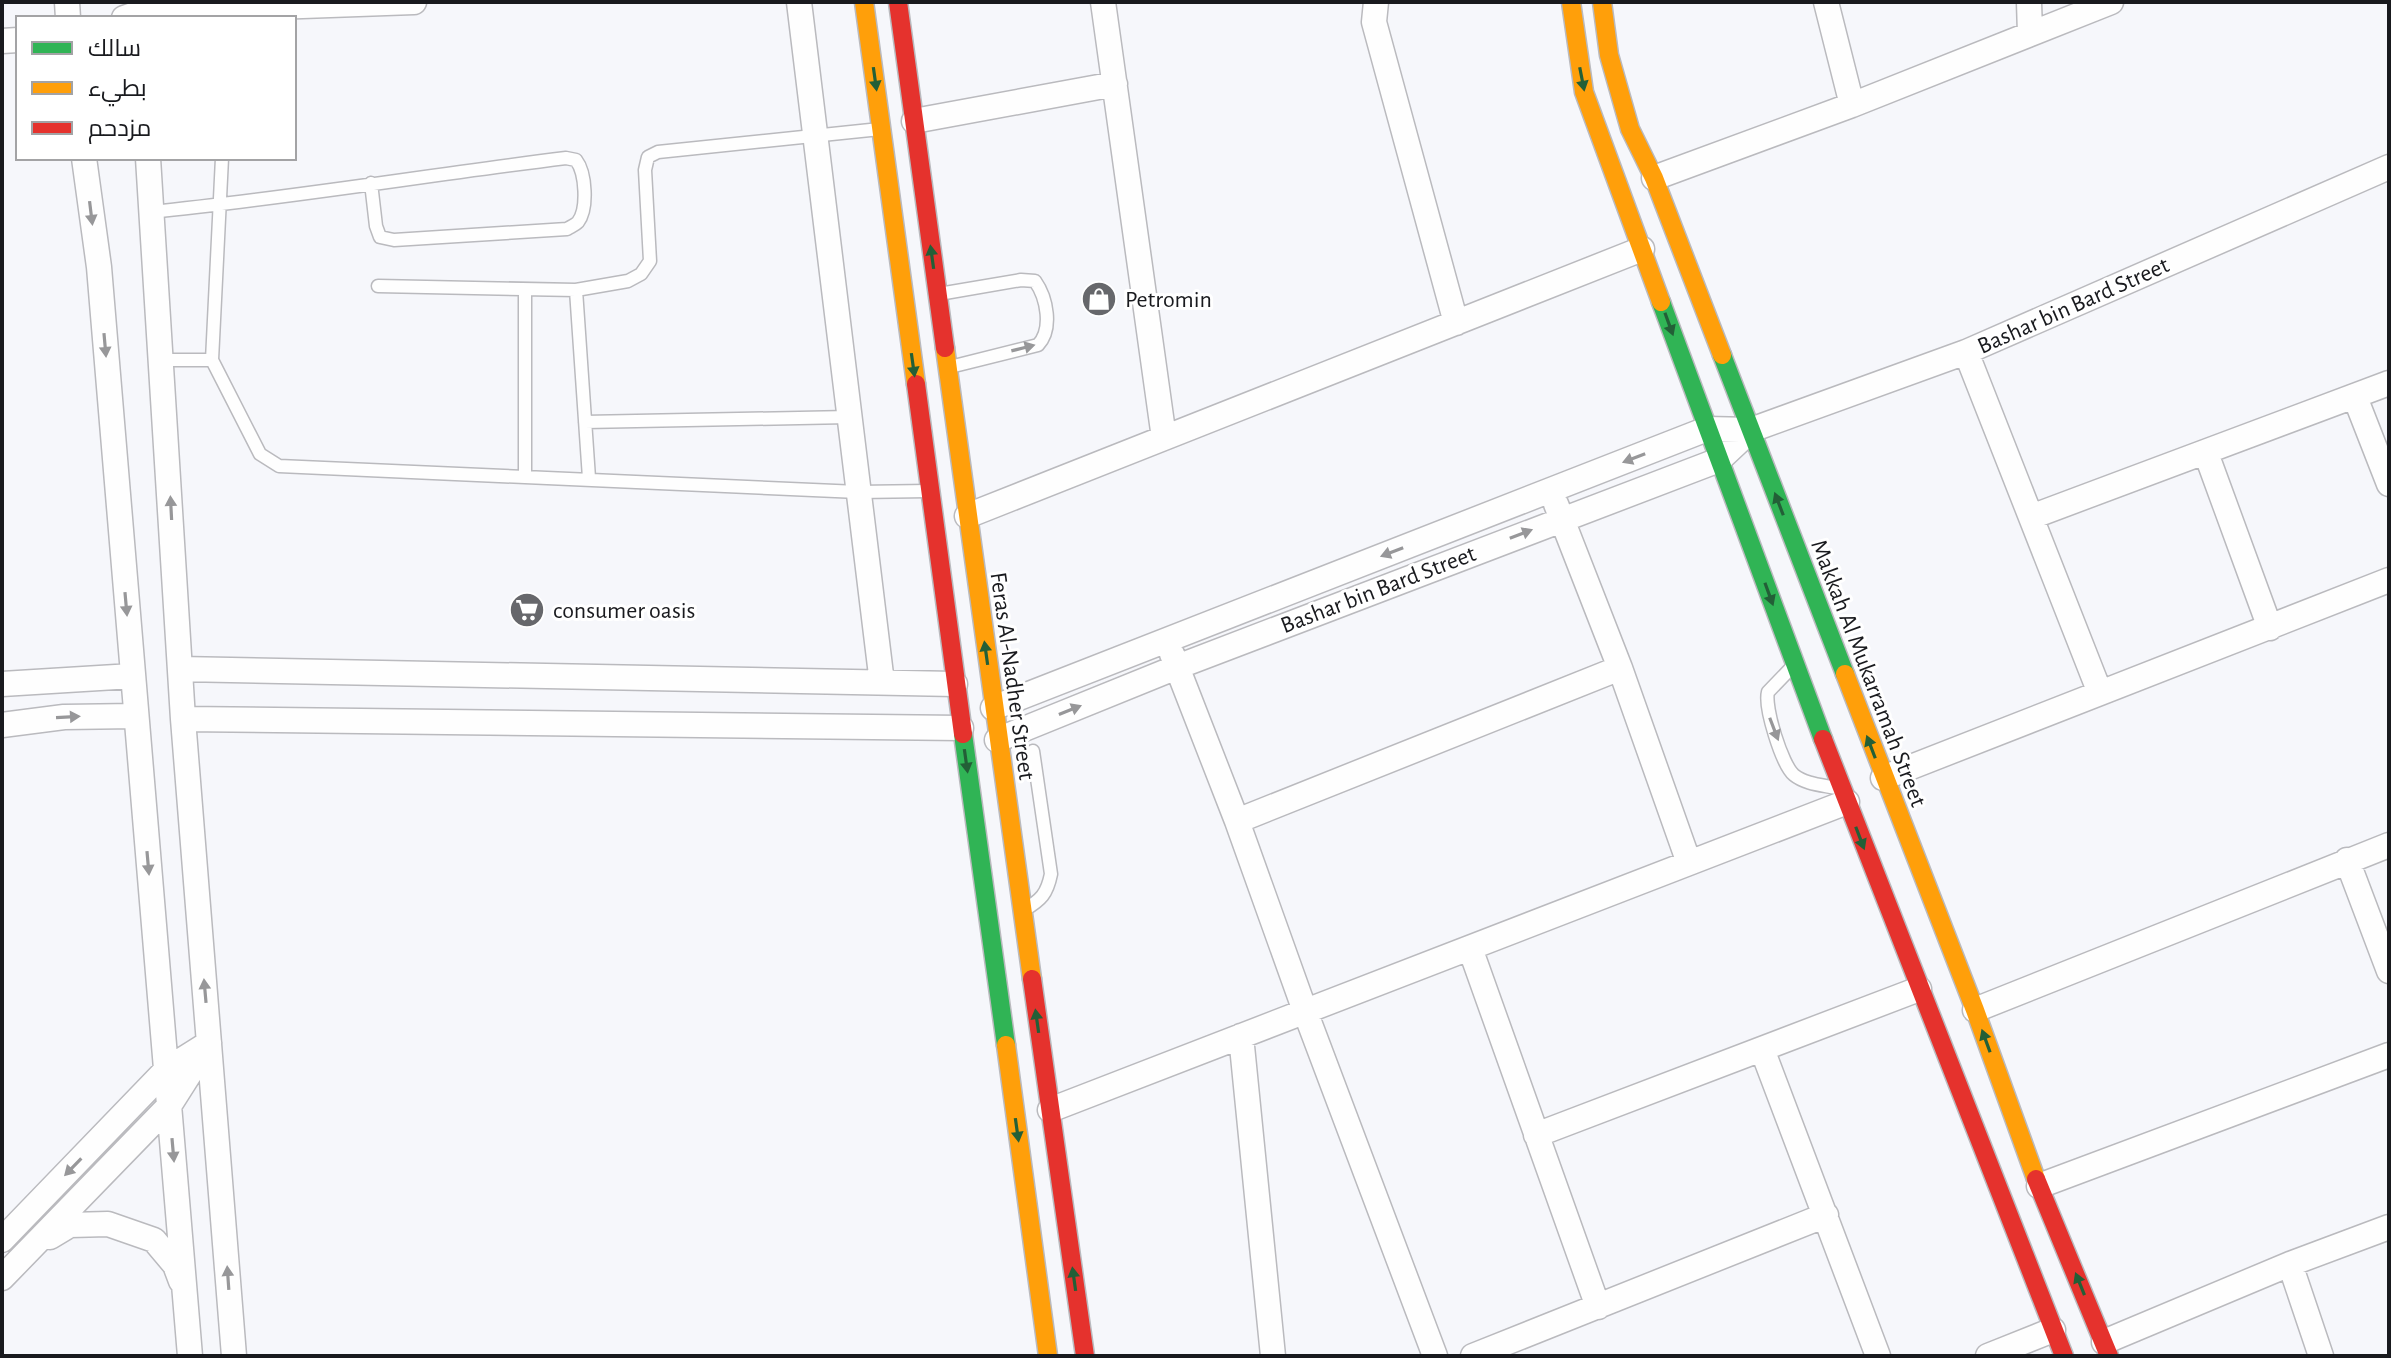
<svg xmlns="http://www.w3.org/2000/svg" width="2391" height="1358" font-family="'Alegreya Sans',Cairo,sans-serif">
<rect width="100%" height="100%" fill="#f6f7fb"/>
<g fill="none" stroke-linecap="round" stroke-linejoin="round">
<g stroke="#bababe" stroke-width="15">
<path id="lane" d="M151,212c139,-14 277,-37 415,-54l10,2c10,13 12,49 2,62 -3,3 -8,5 -11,7l-173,11 -14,-3 -4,-11 -5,-43
M378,286l198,4 52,-9 13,-7 9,-13 -5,-91 3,-13 10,-5 222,-23
M576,290l13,188
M939,294l82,-14 14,1c12,17 18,48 3,64l-88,22
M162,360h50l48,94 19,12 579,26 71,-1
M212,360l10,-202
M585,422l264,-5
M525,476v-185
M1793,666l-25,26c-4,15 14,73 26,83 11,9 28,10 42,13
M1024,910c17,-10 23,-16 27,-36l-18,-123"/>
</g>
<g stroke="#bababe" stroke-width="27">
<path id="street" d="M67,2l1,16
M799,2l83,681
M1103,2l61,436
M1376,2l-2,20 82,301
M1826,2l26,103
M2029,2l1,32
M124,18l17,-6 273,-10
M2,41l16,-1
M914,121l201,-37
M84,158l15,109 91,1089
M148,158l35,561 51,637
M1654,178l198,-73 259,-103
M1966,352l134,341
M2355,397l34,87
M2206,453l64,175
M1556,504l64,164 69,195
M967,516l675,-267
M2031,517l358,-134
M1172,654l65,167 68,190 130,345
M180,669l775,15
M2,684l130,-8
M993,708l714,-279 44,1 215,-78 423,-185
M183,719l778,9
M2,725l62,-8 71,-1
M997,740l180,-73 542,-207 32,-30
M1883,778l506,-198
M1237,821l383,-153
M2347,860l42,111
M1470,948l128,359
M1975,1010l414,-165
M1241,1036l32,320
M1762,1049l116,307
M1050,1110l797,-308
M1536,1135l383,-146
M2039,1186l350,-131
M50,1237l20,-12 38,-1 46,16 21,25 6,16
M2,1240l164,-170 43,-27 -40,63 -167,172
M2290,1264l31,92
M2104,1342l186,-78 99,-37
M1473,1356l353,-141
M1988,1356l65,-26"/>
</g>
<g stroke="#bababe" stroke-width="21">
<path id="fast" d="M1661,302l162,437
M1722,355l123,319
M963,734l43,311"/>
</g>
<g stroke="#bababe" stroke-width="21">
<path id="slow" d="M864,2l52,382
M1571,2l13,90 77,210
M1602,2l7,53 21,74 24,49 68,177
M945,348l87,631
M1845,674l130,336 61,169
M1006,1045l42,311"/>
</g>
<g stroke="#bababe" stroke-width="21">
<path id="jam" d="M898,2l47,346
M916,384l47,350
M1823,739l241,617
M1032,979l53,377
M2036,1179l73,177"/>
</g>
<use href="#lane" stroke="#fefefe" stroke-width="12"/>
<use href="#street" stroke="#fefefe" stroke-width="24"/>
<use href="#fast" stroke="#30b455" stroke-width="18"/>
<use href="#slow" stroke="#ff9f0a" stroke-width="18"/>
<use href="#jam" stroke="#e5322d" stroke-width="18"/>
</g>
<defs><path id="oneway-solid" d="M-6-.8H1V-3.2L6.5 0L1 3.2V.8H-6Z" transform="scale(2)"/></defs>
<g fill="#235f37">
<use href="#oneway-solid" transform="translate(875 79) rotate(82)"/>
<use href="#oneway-solid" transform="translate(1582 79) rotate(79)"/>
<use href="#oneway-solid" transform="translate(932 257) rotate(-98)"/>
<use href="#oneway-solid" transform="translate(1669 324) rotate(70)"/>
<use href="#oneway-solid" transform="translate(913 365) rotate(82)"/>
<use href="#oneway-solid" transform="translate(1779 504) rotate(-111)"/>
<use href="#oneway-solid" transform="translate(1769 594) rotate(70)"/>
<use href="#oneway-solid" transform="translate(986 653) rotate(-98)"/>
<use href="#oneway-solid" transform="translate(1871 747) rotate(-111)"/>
<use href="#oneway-solid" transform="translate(966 761) rotate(82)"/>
<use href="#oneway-solid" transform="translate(1860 838) rotate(69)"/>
<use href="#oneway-solid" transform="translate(1037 1021) rotate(-98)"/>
<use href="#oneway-solid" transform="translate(1986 1041) rotate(-110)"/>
<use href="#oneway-solid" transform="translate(1017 1130) rotate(82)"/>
<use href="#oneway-solid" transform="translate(1074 1279) rotate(-98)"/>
<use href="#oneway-solid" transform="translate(2080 1284) rotate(-112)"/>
</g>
<g fill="#979799">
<use href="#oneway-solid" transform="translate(91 213) rotate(83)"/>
<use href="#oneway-solid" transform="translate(105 345) rotate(85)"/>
<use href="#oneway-solid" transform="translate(1023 348) rotate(-14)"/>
<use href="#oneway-solid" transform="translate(1634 458) rotate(159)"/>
<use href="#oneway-solid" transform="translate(171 508) rotate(-93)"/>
<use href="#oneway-solid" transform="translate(1521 534) rotate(-21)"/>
<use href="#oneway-solid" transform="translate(1392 552) rotate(159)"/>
<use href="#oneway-solid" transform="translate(126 604) rotate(85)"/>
<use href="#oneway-solid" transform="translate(1070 710) rotate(-22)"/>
<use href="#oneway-solid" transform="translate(68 717) rotate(-3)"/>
<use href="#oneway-solid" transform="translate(1774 729) rotate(69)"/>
<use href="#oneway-solid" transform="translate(148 863) rotate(85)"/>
<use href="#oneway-solid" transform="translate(205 991) rotate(-95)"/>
<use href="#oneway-solid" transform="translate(173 1150) rotate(85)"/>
<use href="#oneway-solid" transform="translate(73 1167) rotate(134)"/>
<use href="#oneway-solid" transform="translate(228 1278) rotate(-94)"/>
</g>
<defs>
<g id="shop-disc" transform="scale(1.8)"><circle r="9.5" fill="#66676b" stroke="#fff"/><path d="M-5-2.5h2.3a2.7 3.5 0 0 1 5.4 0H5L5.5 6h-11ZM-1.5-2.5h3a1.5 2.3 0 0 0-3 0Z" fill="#fff"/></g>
<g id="supermarket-disc" transform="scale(1.8)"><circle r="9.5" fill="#66676b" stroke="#fff"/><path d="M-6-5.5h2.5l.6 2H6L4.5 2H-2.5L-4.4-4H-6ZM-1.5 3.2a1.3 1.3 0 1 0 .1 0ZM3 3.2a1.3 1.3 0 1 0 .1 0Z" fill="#fff"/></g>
</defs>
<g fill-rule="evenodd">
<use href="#shop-disc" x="1099" y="299"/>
<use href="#supermarket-disc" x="527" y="610"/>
</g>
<g text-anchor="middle" stroke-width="6" stroke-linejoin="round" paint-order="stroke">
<g font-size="24" fill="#191a1e" stroke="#fff" text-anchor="start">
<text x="1125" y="307">Petromin</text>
<text x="553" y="618">consumer oasis</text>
</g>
<g font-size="24" fill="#191a1e" stroke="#fff">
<text transform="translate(2073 305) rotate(-24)" y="8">Bashar bin Bard Street</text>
<text transform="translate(1378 589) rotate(-21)" y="8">Bashar bin Bard Street</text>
<text transform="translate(1869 673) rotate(69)" y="8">Makkah Al Mukarramah Street</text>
<text transform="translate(1013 676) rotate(82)" y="8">Feras Al-Nadher Street</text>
</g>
</g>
<rect width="2391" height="1358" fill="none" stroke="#191a1e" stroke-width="8"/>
<rect x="16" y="16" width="280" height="144" fill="#ffffff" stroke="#a3a3a5" stroke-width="2"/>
<rect x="32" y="42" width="40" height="12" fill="#30b455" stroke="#a3a3a5" stroke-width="2"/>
<text x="88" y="56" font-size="24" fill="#191a1e">سالك</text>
<rect x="32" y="82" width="40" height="12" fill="#ff9f0a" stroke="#a3a3a5" stroke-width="2"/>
<text x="88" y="96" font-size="24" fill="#191a1e">بطيء</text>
<rect x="32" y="122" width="40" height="12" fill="#e5322d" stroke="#a3a3a5" stroke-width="2"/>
<text x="88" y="136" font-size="24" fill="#191a1e">مزدحم</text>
</svg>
